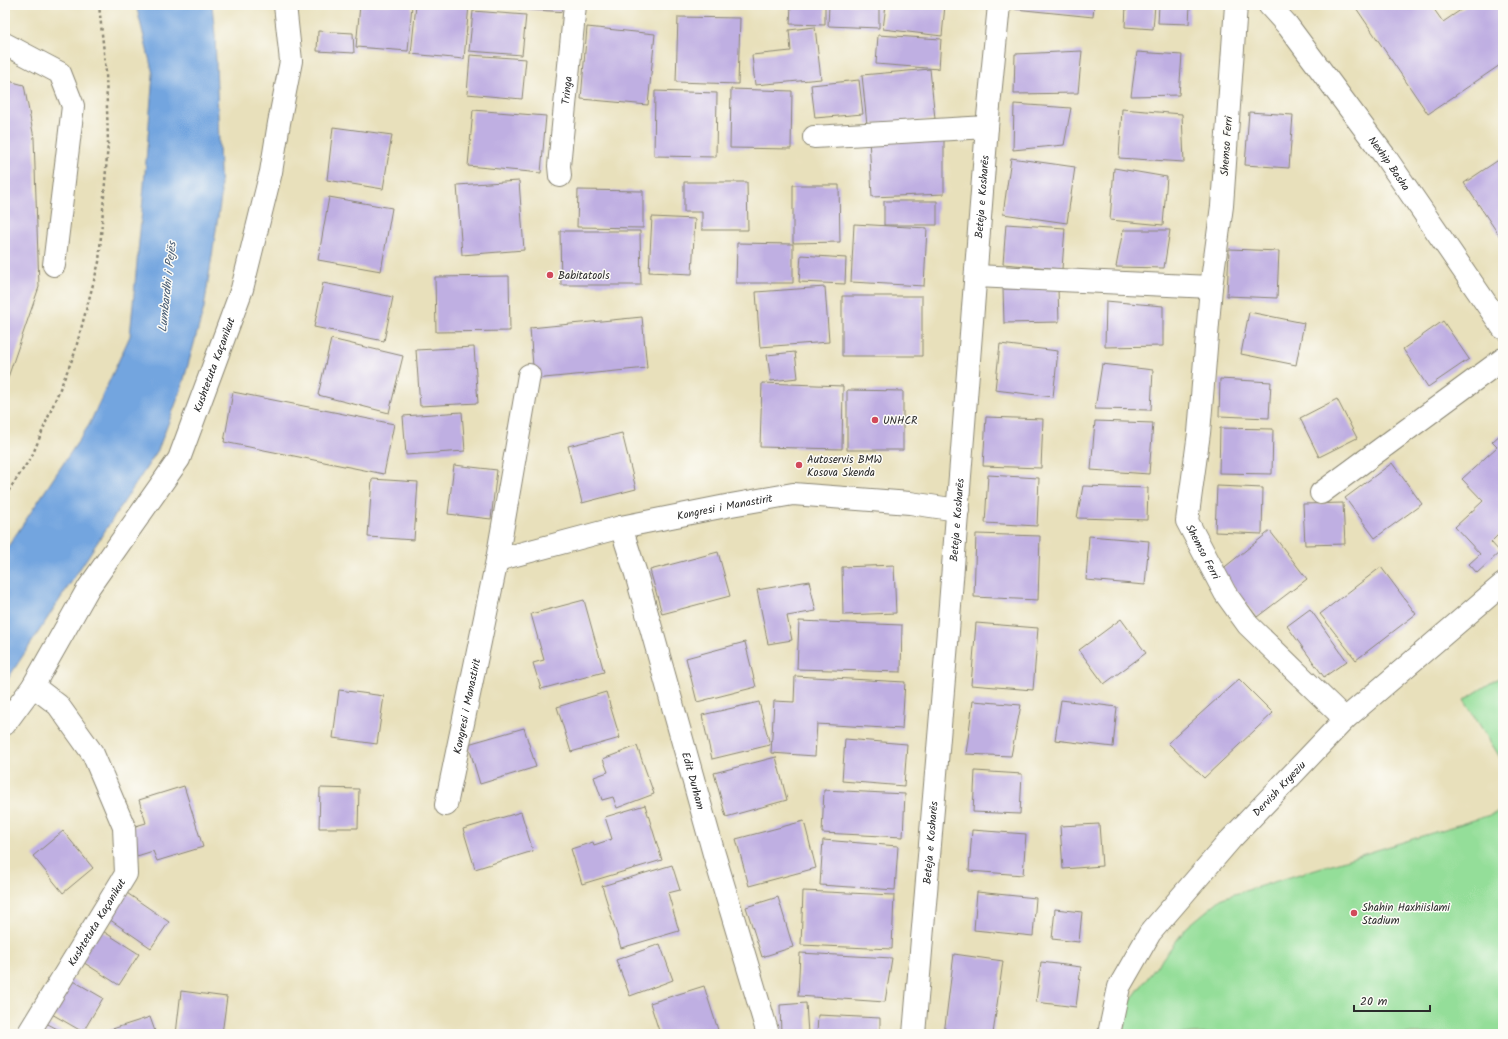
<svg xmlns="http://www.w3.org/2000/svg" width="1508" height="1039" font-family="Kalam,sans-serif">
<rect width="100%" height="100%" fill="#fdfcf7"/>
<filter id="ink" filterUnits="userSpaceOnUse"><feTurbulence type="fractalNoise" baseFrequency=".025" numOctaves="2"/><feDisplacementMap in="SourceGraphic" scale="8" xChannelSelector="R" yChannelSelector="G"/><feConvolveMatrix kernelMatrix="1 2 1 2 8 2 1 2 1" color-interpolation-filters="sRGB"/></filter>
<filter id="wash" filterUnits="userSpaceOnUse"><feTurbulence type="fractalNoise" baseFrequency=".012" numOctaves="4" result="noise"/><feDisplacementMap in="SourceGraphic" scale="16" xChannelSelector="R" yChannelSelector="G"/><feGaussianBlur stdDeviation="0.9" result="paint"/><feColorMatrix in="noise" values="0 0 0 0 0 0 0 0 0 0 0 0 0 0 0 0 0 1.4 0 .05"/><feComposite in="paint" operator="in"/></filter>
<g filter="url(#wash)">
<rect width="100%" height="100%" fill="#e8e0bb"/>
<path fill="#94de99" stroke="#608462" d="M1503,675v87l-39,-62z
M1503,811v223h-380l6,-32 58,-75 35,-29z"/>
<path fill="#73a5df" stroke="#4f6885" d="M136,5h76l3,30 6,162 -17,111 -23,82 -23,60 -153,233v-132l84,-126 41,-89 12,-126 11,-136z"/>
<g id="blocks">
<path fill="#bfafe2" d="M360,5h52l-4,46 -52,-4z
M416,5h53l-5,54 -53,-5z
M518,5h50v7l-50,-3z
M791,5h34v20l-35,-1z
M829,5h50v23l-51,-2z
M886,5h59l-3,31 -59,-7z
M1015,5h79l-1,12 -78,-8z
M1126,5h29l-2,24 -28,-2z
M1159,5h31l-1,19 -31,-1z
M1354,5h77l12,17 25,-17h35v58l-75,51z
M473,11l53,4 -4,40 -53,-4z
M678,17l62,1 -2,66 -62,-2z
M587,27l68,7 -7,71 -67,-6z
M815,27l6,52 -66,6 -3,-30 39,-4 -2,-21z
M318,31l35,2 1,20 -37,-2z
M878,35l63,4 -2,30 -63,-5z
M1082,51l-4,42 -64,1 1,-40z
M1137,52l45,3 -3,40 -48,1z
M470,55l56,4 -4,40 -55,-5z
M930,69l5,50 -68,6 -5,-50z
M5,80l19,5 10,53 5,149 -34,99z
M859,80l4,34 -48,4 -4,-33z
M731,89l61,2 -1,58 -61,-1z
M655,91l62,2 -1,64 -62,-1z
M1014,104l57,4 -7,37 -51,5z
M1122,109l60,5 2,48 -65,-4z
M473,110l73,6 -5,57 -73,-7z
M1249,112l44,3 -4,53 -44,-3z
M333,127l59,8 -9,54 -56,-9z
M944,134v60l-72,3 -3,-60z
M1503,157v84l-39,-58z
M1011,158l64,9 -8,56 -64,-9z
M1114,168l53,9 -4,48 -53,-5z
M519,181l5,69 -62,5 -5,-70z
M684,182h63l1,48h-46v-18h-18z
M793,185h46l1,57 -47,1z
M578,190l65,1v37l-66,-1z
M329,197l63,11 -11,63 -63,-11z
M884,201h53v24h-53z
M652,217l43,2 -3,55 -43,-2z
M854,224l73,4 -3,58 -73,-4z
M1006,224l59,4 -3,41 -59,-5z
M1123,230h47l-6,38 -48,-1z
M560,231h80l1,54h-80z
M737,243l56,1v39h-57z
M1229,249l50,2 -2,47 -50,-2z
M801,255l45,3 -1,26 -46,-2z
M509,276l1,55 -74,1 -1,-55z
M323,283l70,14 -9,44 -70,-14z
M825,287l4,55 -69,5 -4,-55z
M1058,288l1,34 -55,1 -1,-34z
M842,296h80v60h-80z
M1106,301l57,5v40l-58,1z
M1249,312l55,11 -8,42 -55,-11z
M642,317l5,51 -113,11 -4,-51z
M1443,321l26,38 -41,28 -25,-38z
M331,339l72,17 -14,57 -71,-18z
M1000,344l58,7 -5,46 -58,-7z
M474,347l4,56 -58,3 -4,-56z
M795,352l3,26 -27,3 -4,-26z
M1102,364l51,6 -2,40 -56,-1z
M1220,379l51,3 -2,36 -50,-2z
M762,383l81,3 -1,63 -82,-2z
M847,390l56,1v59h-56z
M233,392l161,32 -10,50 -160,-32z
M1337,399l20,39 -38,19 -19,-39z
M462,412l3,39 -59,4 -3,-39z
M986,417l57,2 -2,49 -58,-2z
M1095,421l58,2 -4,51 -58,-4z
M1220,428l53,1 -1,45 -53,-1z
M1503,432v98l-12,12 9,10 -23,21 -8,-9 11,-10 -25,-27 28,-26 -21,-22 35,-32 -5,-5z
M622,433l14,56 -54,14 -14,-57z
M1392,463l30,41 -47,34 -30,-40z
M454,465l43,5 -6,49 -43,-5z
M988,475l51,3 -2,48 -52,-3z
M372,479l46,3 -4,58 -46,-3z
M1083,486l65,2 -1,32 -70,-2z
M1217,486l46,2 -1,46 -47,-2z
M1343,503l2,41 -40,1 -2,-41z
M1270,531l37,48 -50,38 -36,-47z
M976,534l64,2 -2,64 -64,-3z
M1089,536l60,5 -4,44 -59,-5z
M718,552l12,44 -68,18 -12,-44z
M894,565l2,48 -53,2 -1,-48z
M1381,567l35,47 -60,46 -36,-46z
M809,581l7,30 -29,5 5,24 -24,4 -11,-54z
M584,600l20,72 -63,17 -8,-26 11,-3 -13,-46z
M1310,609l37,52 -23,16 -37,-51z
M1121,619l25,34 -42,31 -25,-34z
M799,621l103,4 -1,47 -104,-3z
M976,623l62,5 -5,62 -62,-5z
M745,642l11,45 -59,15 -11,-44z
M795,676l110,6 -3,47 -85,-5 -2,32 -44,-3 3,-52 20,1z
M1239,679l34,34 -69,65 -36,-35z
M339,690l45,6 -7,48 -44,-6z
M606,692l14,46 -49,14 -14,-45z
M1061,700l56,7 -4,40 -58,-7z
M973,701l48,4 -10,51 -45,-2z
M759,702l11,43 -58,14 -10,-44z
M524,728l12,39 -56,17 -12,-40z
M845,739l62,5 -3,42 -62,-5z
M637,746l17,48 -37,14 -4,-11 -11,3 -8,-23 14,-5 -5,-13z
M776,757l11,43 -61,17 -12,-44z
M975,771l47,3 -2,40 -47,-2z
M184,786l19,61 -46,14 -4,-10 -16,5 -8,-28 17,-5 -7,-23z
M320,788l39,1 -1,39h-39z
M824,790l81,4 -2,43 -81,-4z
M645,805l17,55 -80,24 -11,-35 22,-7 1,3 18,-6 -7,-22z
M521,812l12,39 -58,18 -12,-40z
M804,821l12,47 -67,18 -13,-47z
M1099,824l3,42 -39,3 -3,-43z
M972,830l54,4 -3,41 -54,-4z
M63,831l30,37 -30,25 -30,-37z
M823,840l75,6 -3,44 -75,-5z
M672,865l8,25 -12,3 11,38 -58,17 -19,-62z
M124,891l45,31 -18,26 -45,-31z
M803,891l91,4 -2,54 -91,-4z
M977,892l59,6 -3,38 -59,-6z
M778,897l15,50 -31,10 -16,-50z
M1055,909l27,3 -3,30 -27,-3z
M98,928l41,26 -20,31 -41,-26z
M660,944l13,36 -43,16 -14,-36z
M800,953l92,5 -7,44 -87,-6z
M954,954l49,7 -10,73h-49z
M1041,962l40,5 -5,40 -40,-5z
M65,976l38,22 -20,34 -38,-22z
M704,986l15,47 -59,1 -10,-31z
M181,991l46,6 -5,37h-46z
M806,1003l2,31h-27l-1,-29z
M818,1015l62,3v16h-63z
M150,1017l6,17h-52l-1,-2z
M42,1021l25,13h-32z"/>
</g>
</g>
<g filter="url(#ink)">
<use href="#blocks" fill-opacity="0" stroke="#8a8673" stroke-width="1"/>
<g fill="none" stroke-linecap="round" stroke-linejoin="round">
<g stroke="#8a8673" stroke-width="24">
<g id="minor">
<path id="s1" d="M1236,5l-14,201 -11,81 -12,146 -12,88 38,72 23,32 97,94"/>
<path id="s2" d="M1269,5l19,21 96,129 119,173"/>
<path d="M5,44l55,29 13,33 -19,159"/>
<path d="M814,137l173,-10"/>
<path id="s3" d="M560,176l-1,-10 16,-161"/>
<path d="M976,276l235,11"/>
<path d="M1321,493l182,-134"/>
<path id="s4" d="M621,527l15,47 78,280 54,180"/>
<path id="s5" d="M497,560l124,-33 110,-22 62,-11 117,9 48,7"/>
<path id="s6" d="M5,724l28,-38 56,-99 90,-128 63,-170 29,-117 8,-49 12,-62 -6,-56"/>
<path id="s7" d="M446,805l51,-245 32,-185"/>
<path id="s8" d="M28,1034l98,-160 -2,-47 -31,-73 -35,-49 -25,-19"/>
<path id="s9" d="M914,1034l34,-403 39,-504 12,-122"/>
<path id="s10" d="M1109,1034l10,-47 31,-54 81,-94 114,-120 158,-135"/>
</g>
</g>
<path stroke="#8a8673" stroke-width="2.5" stroke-dasharray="3 3" stroke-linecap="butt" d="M5,496l27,-40 42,-101 25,-93 9,-119 -2,-71 -7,-67"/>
<use href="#minor" stroke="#fff" stroke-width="22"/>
</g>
</g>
<g fill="#d1495b" stroke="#fdfcf7" stroke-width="1.5">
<circle cx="550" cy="275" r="4"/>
<circle cx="875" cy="420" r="4"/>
<circle cx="799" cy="465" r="4"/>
<circle cx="1354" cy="913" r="4"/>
</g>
<g text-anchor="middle" stroke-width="3" stroke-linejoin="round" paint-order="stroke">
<g font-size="11" fill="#2b2b2b" stroke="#fdfcf7">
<text dy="4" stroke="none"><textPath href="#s3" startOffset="86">Tringa</textPath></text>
<text transform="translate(1226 146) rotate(-86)" y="4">Shemso Ferri</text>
<text dy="4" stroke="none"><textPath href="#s2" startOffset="199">Nexhip Basha</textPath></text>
<text dy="4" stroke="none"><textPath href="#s9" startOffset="840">Beteja e Kosharës</textPath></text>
<text dy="4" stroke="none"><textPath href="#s6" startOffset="418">Kushtetuta Kaçanikut</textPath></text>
<text dy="4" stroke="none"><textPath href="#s5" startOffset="234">Kongresi i Manastirit</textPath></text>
<text dy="4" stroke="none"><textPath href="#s9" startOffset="516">Beteja e Kosharës</textPath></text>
<text dy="4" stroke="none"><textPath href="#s1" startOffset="553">Shemso Ferri</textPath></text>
<text dy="4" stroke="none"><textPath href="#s7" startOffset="101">Kongresi i Manastirit</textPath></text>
<text dy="4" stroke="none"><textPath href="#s4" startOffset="264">Edit Durham</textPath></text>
<text dy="4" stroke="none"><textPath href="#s10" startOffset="304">Dervish Kryeziu</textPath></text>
<text dy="4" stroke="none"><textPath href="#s9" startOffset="192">Beteja e Kosharës</textPath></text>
<text dy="4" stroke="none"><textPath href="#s8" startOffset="131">Kushtetuta Kaçanikut</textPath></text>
</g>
<g font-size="11" fill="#2b2b2b" stroke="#fdfcf7" text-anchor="start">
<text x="558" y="279">Babitatools</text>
<text x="883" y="424">UNHCR</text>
<text x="807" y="463">Autoservis BMW<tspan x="807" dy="13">Kosova Skenda</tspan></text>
<text x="1362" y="911">Shahin Haxhiislami<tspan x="1362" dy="13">Stadium</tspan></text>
</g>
<g font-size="12" font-style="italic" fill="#485c73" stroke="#fdfcf7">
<text transform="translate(167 287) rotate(-84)" y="4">Lumbardhi i Pejës</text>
</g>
</g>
<rect width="1508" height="1039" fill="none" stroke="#fdfcf7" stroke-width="20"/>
<path d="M1354 1005v6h76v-6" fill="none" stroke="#2b2b2b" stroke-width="2"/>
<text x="1360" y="1005" font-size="12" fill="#2b2b2b" stroke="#fdfcf7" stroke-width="3" paint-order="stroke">20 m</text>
</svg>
